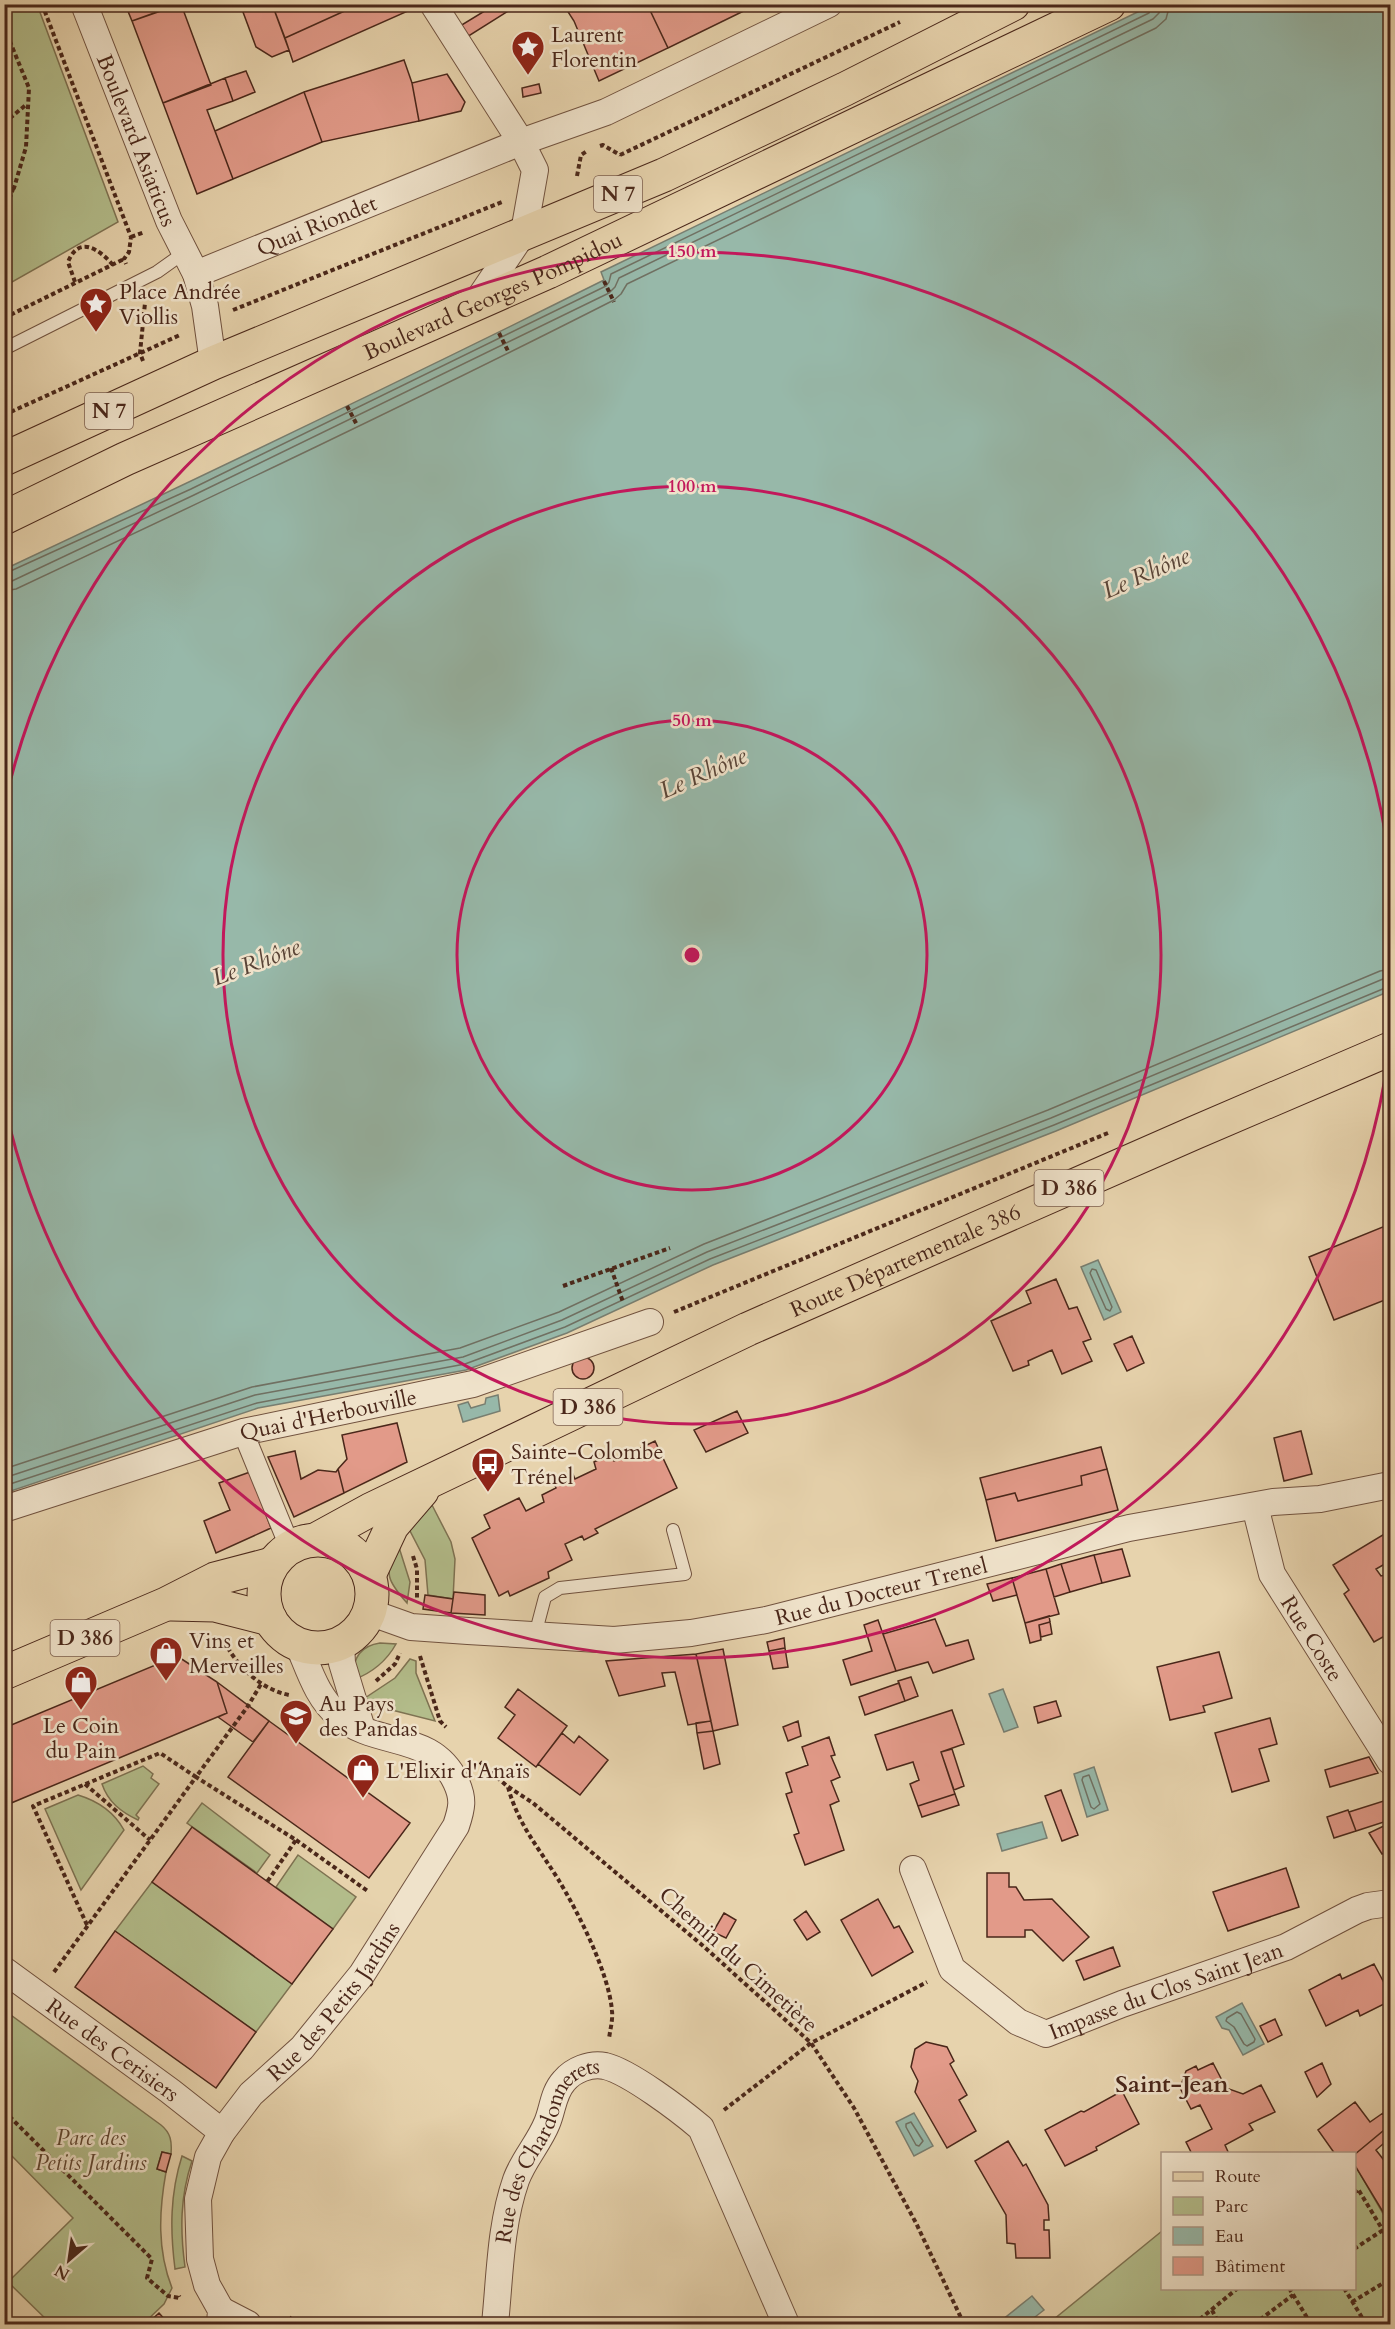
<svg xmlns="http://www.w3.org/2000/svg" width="1395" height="2329" font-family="Cardo,serif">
<rect width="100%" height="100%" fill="#e7d3ad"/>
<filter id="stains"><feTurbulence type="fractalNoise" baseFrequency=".00333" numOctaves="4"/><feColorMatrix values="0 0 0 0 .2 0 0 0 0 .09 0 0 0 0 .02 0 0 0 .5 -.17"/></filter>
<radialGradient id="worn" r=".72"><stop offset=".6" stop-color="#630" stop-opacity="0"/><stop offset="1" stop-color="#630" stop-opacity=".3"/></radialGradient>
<path fill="#b3bd8b" stroke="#7e7252" stroke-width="1.5" d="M5,4l31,1 2,2 80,215 -113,64z
M432,1505l19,37 4,17 -2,40 -25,-4 -3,-35 -17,-33 9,-11z
M397,1541l13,41 -3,21c-24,-27 -20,-29 -10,-62z
M380,1643l16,1c-10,18 -24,29 -43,36 -1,-19 6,-34 27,-37z
M410,1659l6,2v12l19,48 -59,-15 -11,-8 30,-20z
M143,1766l10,8 -2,4 8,6 -23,31 3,3 -1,2c-17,-8 -30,-18 -36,-36z
M78,1795c20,6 36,17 46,35l-43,60 -36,-81z
M202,1803l68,52 -13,18 -70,-50z
M298,1855l58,42 -23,32 -57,-42z
M152,1882l140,102 -36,48 -141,-101z
M4,2010l157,115c10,8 11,17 10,29l-9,-2 -5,17 9,3c-7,39 -9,78 6,116l-8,16 -21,20h-92l-43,-42 65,-64 -68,-69z
M182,2156l10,5c-12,36 -12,69 -7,106l-10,2c-5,-39 -5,-75 7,-113z
M1355,2165l35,61v98h-342l114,-93v57h192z"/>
<path fill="#97b8a9" stroke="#787e70" stroke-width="1.5" d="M1152,5h238v986l-334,140 -343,134 -146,68 -101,37 -208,38 -253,85v-924c200,-94 400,-190 599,-289l-3,-8z
M1098,1260l23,52 -17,8 -23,-53z
M498,1395l2,16 -37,11 -5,-17 10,-3 3,6 14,-4 1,-6z
M1003,1689l15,38 -14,5 -15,-38z
M1094,1767l14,43 -21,7 -13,-43z
M1042,1822l5,16 -45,13 -5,-17z
M1242,2003l22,41 -21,11 -14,-25 -7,-2 -6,-11z
M914,2113l19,33 -19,10 -18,-34z
M1032,2296l12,14 -18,14h-29z"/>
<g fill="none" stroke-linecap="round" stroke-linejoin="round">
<path stroke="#707062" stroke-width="1.5" d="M4,574l187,-85 415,-203 3,-4 2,-8 538,-261 4,-9
M4,582l8,-1 182,-86 415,-202 6,-6 4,-9 534,-259 6,-6 2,-9
M4,591l12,-2c200,-94 401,-189 598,-289l7,-6 6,-10 529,-256 10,-9 4,-15
M1092,1269l4,1 16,37 -2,4 -4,-2 -16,-36z
M4,1469l248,-82 208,-39 99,-36 145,-68 344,-134 332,-139 10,-2
M4,1478l251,-83 208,-38 99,-37 145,-68 344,-134 332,-139 7,-1
M4,1486l253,-83 208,-39 100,-37 145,-68 344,-134 336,-139
M1089,1775l11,29 -6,5 -3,-2 -9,-27 1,-3z
M1237,2012l4,2 14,25 -1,3 -7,4 -3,-2 -10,-17 -8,-6 1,-3z
M911,2122l12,19 -4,5 -3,-1 -10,-18v-3z"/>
</g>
<path fill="#e29a89" stroke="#4a271a" stroke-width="1.5" d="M125,4h54l-47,17z
M181,4l30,81 -48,18 -31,-82z
M240,4h32l17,46 -17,7 -16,-10z
M272,4h88l-75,34z
M360,4h44l4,7 -115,51 -8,-24z
M496,4l20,2 -49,31 -7,-11z
M563,4h84l21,44 -69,33 -25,-60z
M647,4h111l-90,44z
M404,60l8,23 7,38 -97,21 -18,-50z
M246,71l9,21 -22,9 -8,-23z
M447,74l18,28 -4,9 -42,10 -7,-38z
M225,78l8,23 -26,9 26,69 -36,15 -34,-91z
M539,84l2,9 -18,4 -1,-9z
M304,92l18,50 -89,37 -18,-48z
M1390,1224v74l-56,22 -25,-63z
M1056,1279l13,30 8,-2 14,32 -8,3 9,19 -30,13 -10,-24 -24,11 1,4 -16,6 -22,-50 40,-18 -5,-12z
M1132,1336l12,27 -17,8 -13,-27z
M572 1368a11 11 0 1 1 22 0a11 11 0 1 1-22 0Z
M737,1411l11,22 -42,19 -12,-22z
M397,1423l10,39 -63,31 -6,-24 9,-10 -5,-24z
M1301,1431l11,43 -28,7 -10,-43z
M655,1441l22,47 -82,41 3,4 -14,7 -2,-4 -17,8 7,16 -24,12 1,6 -39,18 -2,-5 -9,5 -27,-58 18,-10 -6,-13 35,-17 7,13 18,-9 -2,-7 14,-7 -3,-7 19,-9 3,7 21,-10 -2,-7 17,-8 3,7z
M1101,1447l6,22 -26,7 1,9 -64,16 -3,-8 -29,7 -6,-22z
M295,1451l6,28 17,-9 18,2 2,-3 6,24 -50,24 -26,-60z
M1107,1469l11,41 -122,31 -10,-41 29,-7 3,8 64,-16 -1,-9z
M250,1472l21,56 -55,25 -12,-32 26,-11 -11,-27z
M1386,1533l4,7v21l-14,8 5,7 4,-1 5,8v50l-16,9 -30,-48 5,-4 -16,-25z
M1122,1549l8,27 -28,7 -8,-28z
M1094,1555l8,28 -32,9 -9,-28z
M1061,1564l9,28 -16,5 -8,-28z
M1046,1569l13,45 -34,9 -13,-45z
M1012,1578l5,17 -24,6 -6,-17z
M454,1592l31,3v20l-34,-2z
M425,1595l28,4 -2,14 -28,-4z
M1049,1616l1,6 -11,3 2,15 -11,3 -5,-20z
M935,1619l11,27 22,-6 6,19 -41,14 -5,-11 -32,9 -13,-37z
M878,1620l18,51 -45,14 -8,-25 29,-9 -8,-26z
M1050,1622l2,12 -11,3 -2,-12z
M784,1638l1,10 -16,3 -2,-9z
M785,1648l3,19 -15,2 -4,-18z
M723,1649l15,76 -25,6 -17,-77z
M1219,1652l13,46 -29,8 2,6 -35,8 -13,-53z
M696,1654l15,67 -23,4 -13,-53 -13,1 3,13 -46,10 -13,-35z
M177,1656l40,26 10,31 -223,93v-78z
M911,1677l7,19 -13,5 -7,-20z
M217,1682l52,39 -16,21 -35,-25 9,-4z
M899,1683l6,18 -40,14 -6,-18z
M518,1689l49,37 -31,41 -38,-29 17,-23 -10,-8z
M1056,1701l5,15 -23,7 -4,-16z
M952,1710l12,34 -23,8 14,42 -37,12 -8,-22 9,-4 -6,-18 -26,8 -12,-35z
M1270,1718l7,26 -18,5 10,32 -37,11 -17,-59z
M269,1721l141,102 -41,55 -141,-101z
M711,1721l2,10 -16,2 -1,-10z
M798,1721l3,15 -13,5 -5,-14z
M713,1731l7,33 -16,5 -7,-36z
M562,1733l12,10 5,-7 29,24 -28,35 -42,-31z
M829,1737l6,18 -4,1 9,21 -9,4 8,20 -9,4 14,45 -39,15 -11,-30 5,-2 -13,-39 6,-2 -6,-19 22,-8 -6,-18z
M952,1749l12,37 -10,4 -13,-38z
M1369,1757l9,16 -48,14 -5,-17z
M1061,1790l17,45 -16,6 -17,-45z
M955,1794l4,11 -37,12 -4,-11z
M1390,1799v21l-34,11 -7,-19z
M1348,1810l8,21 -22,7 -7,-21z
M1390,1823v28l-8,3 -13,-21z
M192,1827l141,102 -41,55 -140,-102z
M1286,1868l13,39 -71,24 -15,-39z
M987,1873h22v14h7l8,13 28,-1 37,38 -26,24 -31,-31h-7v7h-38z
M878,1899l16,29 5,-2 14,26 -41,24 -31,-56z
M806,1911l14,21 -13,8 -13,-20z
M724,1913l12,7 -10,18 -13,-6z
M115,1931l141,101 -40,56 -141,-101z
M1113,1947l7,19 -36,14 -8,-19z
M1374,1964l16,30v7l-30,15 -2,-6 -32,16 -17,-36 31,-16 2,5z
M1275,2019l7,16 -14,7 -8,-16z
M926,2042l21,5 7,14 -4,3 17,31 -8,5 17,31 -29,17 -32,-56 3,-11 -7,-14 4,-18z
M1213,2063l13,25 17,6 18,-9 14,27 -26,12 4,6 -28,15 4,9h-37l-6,-12 26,-13 -12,-24 -9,4 -11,-21 6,-17 10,-5 2,4z
M1322,2063l9,21 -14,13 -12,-25z
M1122,2091l17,33 -43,23 1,3 -32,16 -20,-36 36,-19 3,1z
M1355,2102l15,20 13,-9 7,12 -36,30 -19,-1 -17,-24z
M1390,2125v13l-14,12 14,18v40l-7,4 -29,-48v-9z
M1008,2141l15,25 3,-2 22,41 1,15h-5v10h5l1,28h-34l-1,-14 -8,-1 -1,-28 -31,-54z
M162,2152l9,2 -5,18 -9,-3z
M159,2313l9,10 -21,1z"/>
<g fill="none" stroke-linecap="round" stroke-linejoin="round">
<g stroke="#71523f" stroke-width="14">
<path id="service" d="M4,349l153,-77 28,-20
M535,1635l10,-38 15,-9 125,-14 -12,-44"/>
</g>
<g stroke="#71523f" stroke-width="22">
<path id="pedestrian" d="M243,1432l47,115"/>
</g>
<g stroke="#71523f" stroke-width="28">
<g id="minor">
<path id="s1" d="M84,4l85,217 27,53 9,32 8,57"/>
<path d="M433,4l88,138 14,28 -11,62 -48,71"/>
<path id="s2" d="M196,274l325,-132 85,-30 223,-108"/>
<path id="s3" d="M1255,1506l17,68 118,187"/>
<path id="s4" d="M4,1509l239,-77 230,-48 177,-62"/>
<path id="s5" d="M369,1612l42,15 57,4 146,9 77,-7 75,-13 363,-92 144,-26 47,-3 70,-14"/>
<path d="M341,1644l1,19 20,66"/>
<path id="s6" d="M913,1869l39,100 66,53 28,12 76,-30 164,-57 71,-37 11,-4 22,-3"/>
<path id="s7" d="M4,1970l166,121 52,41"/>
<path d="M221,2310l27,14"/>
<path id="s8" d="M220,2324l1,-14 -14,-25 -7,-26 -2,-60 10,-42 14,-25 29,-38 51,-46 60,-74 94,-148c6,-18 8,-27 0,-44 -24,-51 -79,-34 -117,-66 -22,-18 -30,-47 -41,-72"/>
<path id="s9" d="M495,2324c5,-48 5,-98 21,-144 7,-20 23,-37 31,-57 6,-14 6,-30 17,-42 9,-11 26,-18 41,-15 25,6 76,45 96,62l85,196"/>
</g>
</g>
<g stroke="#4a271a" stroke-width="35">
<g id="primary">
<path d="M4,459l209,-96 451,-188 181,-86 168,-85"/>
<path id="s10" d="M4,518l121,-59 423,-187 561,-268"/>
<path id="s11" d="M317,1539l53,-29 378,-181 446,-196 196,-84"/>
<circle cx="318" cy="1594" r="54"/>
<path d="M369,1575l23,-49 30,-35"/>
<path d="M171,1604l44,1 55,14"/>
<path d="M4,1673l162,-69 49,-25 57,-15"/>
</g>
</g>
<path stroke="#4a271a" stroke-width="4" stroke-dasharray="4.5 3" stroke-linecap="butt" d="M42,4l89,233 -2,15 -5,7 2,5
M4,27l25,61 -3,59 -12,41 -10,6
M4,123l23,-19
M600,146l3,-1 17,10
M620,155l280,-133
M577,176l4,-21 6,-4
M4,213l9,-24
M131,237l14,-5
M604,281l10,21
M75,282l-7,-20c11,-27 31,-13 45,3
M233,310l269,-108
M4,318l120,-59
M499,333l10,20
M143,361l-3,-8 5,-50
M347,406l10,19
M4,415l176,-80
M611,1268l12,34
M563,1286l107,-38
M674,1312l434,-179
M413,1556l4,13v30
M224,1641c13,25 36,48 65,54
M420,1656l20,65 6,6
M376,1681l19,-17 5,-11
M480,1762l27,24 26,17 169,142 109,98 43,65 62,115 48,101
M85,1784l65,56
M508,1787c10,37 30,60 50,92 20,33 51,94 54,132 1,9 -2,19 -3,28
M296,1840l73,52
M87,1925l-54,-119 127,-53 36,24 52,-71 13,-22
M4,1928h1
M54,1972l142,-195 100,63 -29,42
M724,2110l87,-67 116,-61
M4,2111l148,148 -5,19 21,18 12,2 -1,-2
M1354,2193l4,-4 32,53
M1354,2249l29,-19
M1289,2288l22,36
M1344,2288l22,36
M1352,2302l38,-23
M1212,2310l7,14
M287,2324l5,-7
M1194,2324l44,-36
M1254,2324l39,-29"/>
<use href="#service" stroke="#efe2ca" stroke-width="12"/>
<use href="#pedestrian" stroke="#efe2ca" stroke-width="20"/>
<use href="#minor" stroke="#efe2ca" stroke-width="26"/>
<use href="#primary" stroke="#e7d3ad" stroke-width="33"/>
</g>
<g fill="none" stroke="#c2185b" stroke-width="3">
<circle cx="692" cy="955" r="235"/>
<circle cx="692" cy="955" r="469"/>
<path d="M1390 1047A704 704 0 0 1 5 1107M5 803A704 704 0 0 1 1390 863"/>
</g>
<defs>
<g id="sight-pin" transform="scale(1.725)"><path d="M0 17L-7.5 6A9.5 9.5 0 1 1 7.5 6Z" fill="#8f2418" stroke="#efe2ca"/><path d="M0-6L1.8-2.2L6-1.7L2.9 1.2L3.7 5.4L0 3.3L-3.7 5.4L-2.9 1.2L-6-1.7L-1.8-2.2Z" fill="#fff"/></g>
<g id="bus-pin" transform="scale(1.725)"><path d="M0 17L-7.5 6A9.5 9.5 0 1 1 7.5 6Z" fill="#8f2418" stroke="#efe2ca"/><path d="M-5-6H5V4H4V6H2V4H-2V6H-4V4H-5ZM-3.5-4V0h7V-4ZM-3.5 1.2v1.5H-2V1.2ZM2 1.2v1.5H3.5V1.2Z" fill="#fff"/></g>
<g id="shop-pin" transform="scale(1.725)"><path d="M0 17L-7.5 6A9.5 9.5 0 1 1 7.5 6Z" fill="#8f2418" stroke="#efe2ca"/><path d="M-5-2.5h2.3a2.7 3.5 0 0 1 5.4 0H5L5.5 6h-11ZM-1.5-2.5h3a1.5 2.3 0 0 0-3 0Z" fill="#fff"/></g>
<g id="school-pin" transform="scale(1.725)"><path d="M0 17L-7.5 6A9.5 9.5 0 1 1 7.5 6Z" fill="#8f2418" stroke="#efe2ca"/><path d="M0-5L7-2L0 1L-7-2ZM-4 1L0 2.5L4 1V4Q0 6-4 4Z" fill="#fff"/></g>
</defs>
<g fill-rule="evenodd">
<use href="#sight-pin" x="528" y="47"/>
<use href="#sight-pin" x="96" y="304"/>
<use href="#bus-pin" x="488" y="1464"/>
<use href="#shop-pin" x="166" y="1653"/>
<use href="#shop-pin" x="81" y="1682"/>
<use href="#school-pin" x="296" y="1716"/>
<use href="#shop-pin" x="363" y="1770"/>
</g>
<g text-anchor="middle" stroke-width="5" stroke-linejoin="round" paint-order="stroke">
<g fill="#efe2ca" stroke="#7c5f4f" stroke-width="1.5">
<rect x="594" y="176" width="48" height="36" rx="4.5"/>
<rect x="85" y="393" width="48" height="36" rx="4.5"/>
<rect x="1034.5" y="1170" width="69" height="36" rx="4.5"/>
<rect x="553.5" y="1389" width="69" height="36" rx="4.5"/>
<rect x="50.5" y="1620" width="69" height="36" rx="4.5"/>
</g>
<g font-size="21" font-weight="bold" fill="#4a271a">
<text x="618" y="201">N 7</text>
<text x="109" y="418">N 7</text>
<text x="1069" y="1195">D 386</text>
<text x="588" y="1414">D 386</text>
<text x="85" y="1645">D 386</text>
</g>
<g font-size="22" fill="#4a271a" stroke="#efe2ca" text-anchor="start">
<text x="551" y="42">Laurent<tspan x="551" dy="25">Florentin</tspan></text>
<text x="119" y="299">Place Andrée<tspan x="119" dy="25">Viollis</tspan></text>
<text x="511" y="1459">Sainte-Colombe<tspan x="511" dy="25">Trénel</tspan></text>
<text x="189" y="1648">Vins et<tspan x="189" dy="25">Merveilles</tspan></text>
<text x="319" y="1711">Au Pays<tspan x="319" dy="25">des Pandas</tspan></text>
<text x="81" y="1733" text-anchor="middle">Le Coin<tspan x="81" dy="25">du Pain</tspan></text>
<text x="386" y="1778">L'Elixir d'Anaïs</text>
</g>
<g font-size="22" fill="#4a271a" stroke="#efe2ca">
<text dy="8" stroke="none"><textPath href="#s1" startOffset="146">Boulevard Asiaticus</textPath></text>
<text dy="8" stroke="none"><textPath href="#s2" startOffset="130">Quai Riondet</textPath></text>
<text dy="8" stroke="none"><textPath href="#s10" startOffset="537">Boulevard Georges Pompidou</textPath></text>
<text dy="8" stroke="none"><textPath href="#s11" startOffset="651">Route Départementale 386</textPath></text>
<text dy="8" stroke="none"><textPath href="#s4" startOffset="338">Quai d'Herbouville</textPath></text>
<text dy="8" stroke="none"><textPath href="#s5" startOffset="520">Rue du Docteur Trenel</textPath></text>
<text dy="8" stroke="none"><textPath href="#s3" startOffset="146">Rue Coste</textPath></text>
<text transform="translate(739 1959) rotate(42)" y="8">Chemin du Cimetière</text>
<text dy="8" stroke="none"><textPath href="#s6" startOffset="350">Impasse du Clos Saint Jean</textPath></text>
<text dy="8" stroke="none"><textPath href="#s8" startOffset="374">Rue des Petits Jardins</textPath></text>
<text dy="8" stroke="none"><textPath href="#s7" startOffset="135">Rue des Cerisiers</textPath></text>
<text dy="8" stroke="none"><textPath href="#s9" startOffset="189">Rue des Chardonnerets</textPath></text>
</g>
<g font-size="22" font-style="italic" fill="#5f4531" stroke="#efe2ca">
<text x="91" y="2145">Parc des<tspan x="91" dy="25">Petits Jardins</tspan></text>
</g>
<g font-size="24" font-style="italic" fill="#594437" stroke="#efe2ca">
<text transform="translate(1146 573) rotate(-24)" y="8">Le Rhône</text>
<text transform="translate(703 773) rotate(-24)" y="8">Le Rhône</text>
<text transform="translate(256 962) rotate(-21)" y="8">Le Rhône</text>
</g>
<g font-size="24" font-weight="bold" fill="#4a271a" stroke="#efe2ca">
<text x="1172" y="2092">Saint-Jean</text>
</g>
</g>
<circle cx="692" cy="955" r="9" fill="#c2185b" stroke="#efe2ca" stroke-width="3"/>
<g font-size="18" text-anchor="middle" font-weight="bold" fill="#c2185b" stroke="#efe2ca" stroke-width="5" stroke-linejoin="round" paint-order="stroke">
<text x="692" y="257">150 m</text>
<text x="692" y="492">100 m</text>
<text x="692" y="726">50 m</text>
</g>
<rect width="1395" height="2329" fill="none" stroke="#e7d3ad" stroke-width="24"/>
<rect x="6" y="6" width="1383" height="2317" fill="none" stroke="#4a271a" stroke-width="3"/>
<rect x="12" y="12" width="1371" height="2305" fill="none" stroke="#4a271a" stroke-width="1.5"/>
<rect x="1161" y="2152" width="195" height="138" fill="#efe2ca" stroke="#ad9784" stroke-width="1.5"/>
<rect x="1173" y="2172" width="30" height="9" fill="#e7d3ad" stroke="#ad9784" stroke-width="1.5"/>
<text x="1215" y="2182" font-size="18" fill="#4a271a">Route</text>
<rect x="1173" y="2197" width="30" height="18" fill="#b3bd8b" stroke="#ad9784" stroke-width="1.5"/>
<text x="1215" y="2212" font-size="18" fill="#4a271a">Parc</text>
<rect x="1173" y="2227" width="30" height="18" fill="#97b8a9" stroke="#ad9784" stroke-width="1.5"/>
<text x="1215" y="2242" font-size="18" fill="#4a271a">Eau</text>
<rect x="1173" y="2257" width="30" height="18" fill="#e29a89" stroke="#ad9784" stroke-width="1.5"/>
<text x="1215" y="2272" font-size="18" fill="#4a271a">Bâtiment</text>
<g transform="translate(69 2260) rotate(209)" stroke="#efe2ca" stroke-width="4.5" paint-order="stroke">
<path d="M0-4.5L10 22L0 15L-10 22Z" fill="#4a271a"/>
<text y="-9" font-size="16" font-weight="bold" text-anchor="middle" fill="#4a271a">N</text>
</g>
<rect width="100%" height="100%" filter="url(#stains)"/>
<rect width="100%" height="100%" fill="url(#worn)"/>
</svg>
